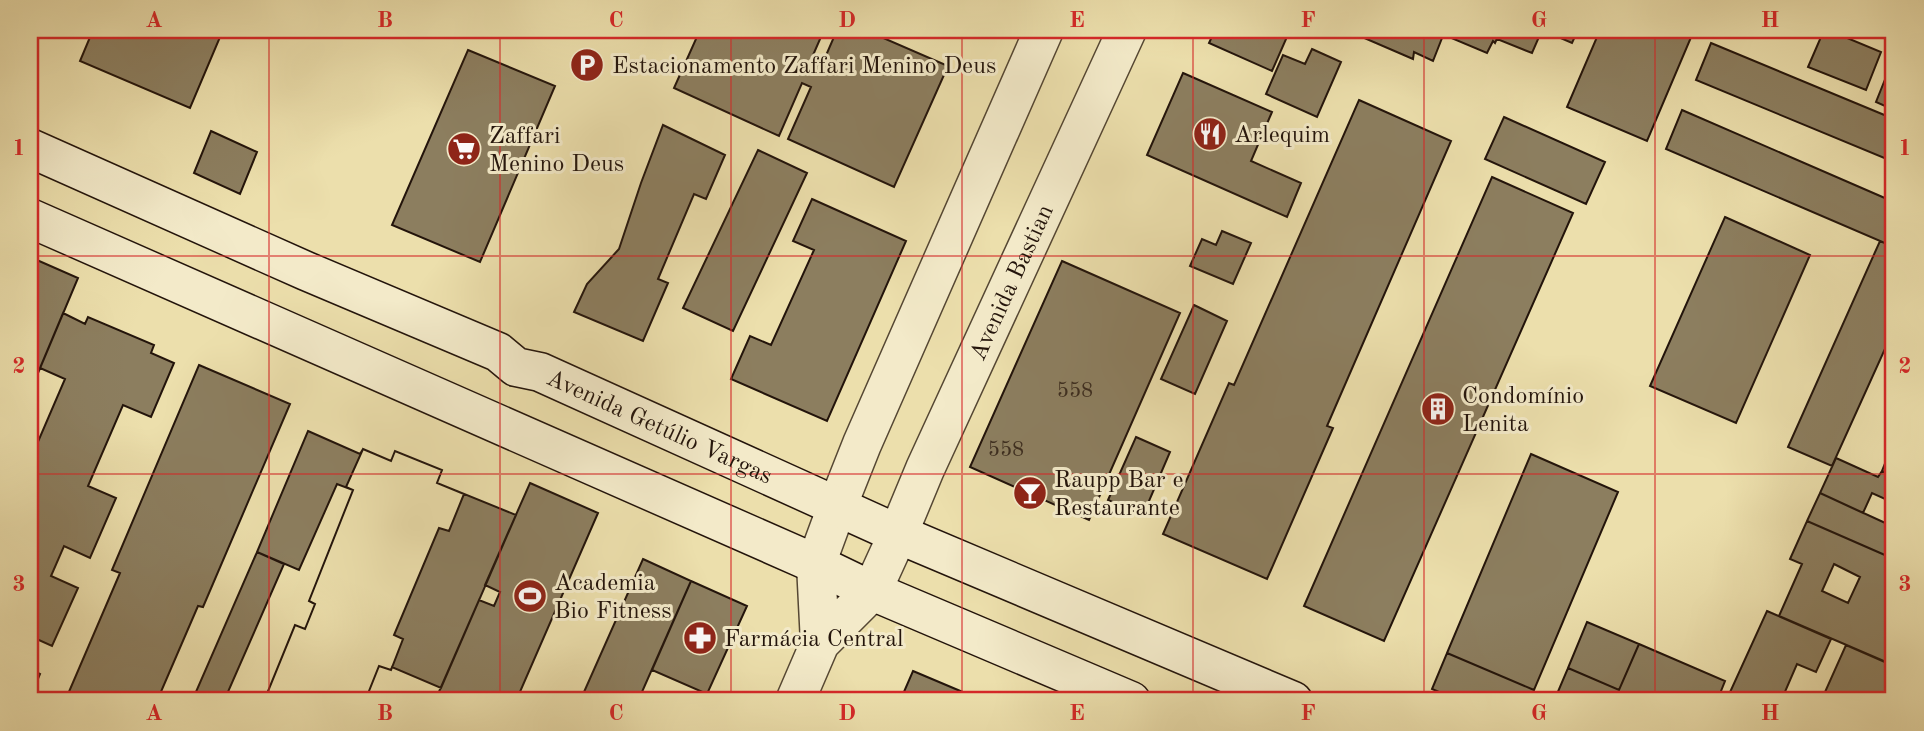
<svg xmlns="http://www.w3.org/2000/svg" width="1924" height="731" font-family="'Old Standard TT',serif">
<rect width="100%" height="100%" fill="#ecdfac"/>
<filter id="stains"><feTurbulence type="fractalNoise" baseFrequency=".00286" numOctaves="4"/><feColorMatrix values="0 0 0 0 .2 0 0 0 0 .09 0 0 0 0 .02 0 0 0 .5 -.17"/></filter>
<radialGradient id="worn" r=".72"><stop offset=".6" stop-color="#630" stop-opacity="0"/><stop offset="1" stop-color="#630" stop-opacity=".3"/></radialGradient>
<path fill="#8c7e5f" stroke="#23140b" stroke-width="2" fill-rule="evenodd" d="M93,30h130l-33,78 -110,-47z
M700,30h124l-14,32 11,5 16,-37h28l83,36 -54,121 -106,-48 23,-52 -9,-4 -23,53 -105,-48z
M1215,30h75l-18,41 -63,-28z
M1357,30h66l19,8 -9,23 -19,-9 -1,7 -58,-25z
M1423,30h78l-6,13 -2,-2 -6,12 -52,-22 -1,3z
M1501,30h41l-10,23 -35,-14z
M1542,30h36l-6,13z
M1600,30h80l12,5 -45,106 -80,-34z
M1824,30h4l53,22 -15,38 -58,-23z
M1711,43l183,76v43l-198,-82z
M1312,49l29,13 -24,55 -51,-23 17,-39 22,9z
M468,50l87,36 -75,176 -88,-37z
M1894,57v53l-18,-8z
M1183,73l89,39 -21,49 50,22 -14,34 -140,-62z
M1359,100l92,41 -124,285 6,2 -66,151 -104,-45 66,-151 5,2z
M1682,110l212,92v45l-228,-98z
M1504,117l101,45 -19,42 -101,-45z
M663,125l62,30 -19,44 -12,-5 -36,85 10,4 -25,58 -69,-29 13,-28 32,-35 22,-66z
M211,131l46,21 -17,42 -46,-21z
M758,150l49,23 -74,158 -50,-23z
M1492,177l81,36 -189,428 -80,-35z
M812,199l94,42 -79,180 -96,-42 19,-43 21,9 43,-95 -21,-9z
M1725,217l85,38 -74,168 -86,-37z
M1222,231l29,12 -18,41 -43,-18 12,-27 14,6z
M1880,241l14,6v82l-62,137 -44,-19z
M30,257l48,21 -48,114z
M1062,261l118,52 -91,207 -119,-53z
M1194,305l33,16 -32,73 -34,-15z
M63,313l22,11 3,-7 66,28 -3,8 23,10 -23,54 -28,-12 -35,81 28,12 -26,60 -26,-12 -13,30 27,12 -26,58 -22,-10v-179l1,1 34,-79 -25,-11z
M199,365l91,39 -87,203 -5,-1 -41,95h-92l55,-128 -8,-3z
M308,431l52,23 3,-5 28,12 4,-10 47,19 -5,13 79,32 -75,173 -49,-21 -1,3 -12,-4 -14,35h-101l31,-76 10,4 10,-25 -6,-3 44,-111 -16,-6 -38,86 -42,-18z
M1136,437l34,15 -27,63 -35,-15z
M1892,446h2v30l-12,-5z
M363,449l28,12 4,-10 47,19 -5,13 27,11 -15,37 -10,-3 -45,107 9,4 -12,31 -12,-4 -14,35h-101l31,-76 10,4 10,-25 -6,-3 44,-111 -7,-3z
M1531,454l87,38 -84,198 -87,-37z
M1836,458l42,19 4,-6 12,5v27l-22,-10 -9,20 -43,-20z
M530,483l68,30 -82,188h-60l-18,-7 41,-94 15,6 6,-14 -15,-7z
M1820,493l74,34v32l-87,-38z
M1807,521l87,38 -1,106 -114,-49 23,-52 -12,-5zM1834,564l26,13 -12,26 -26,-12z
M257,552l27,12 -60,137h-32z
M643,559l48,22 -53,120h-58z
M691,581l56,25 -40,88 -55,-24z
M1767,611l64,28 -15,33 -19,-8 -16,37h-55z
M1587,622l52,22 -20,46 -51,-22z
M1639,644l86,37 -8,20h-163l14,-33 51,22z
M1846,645l48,21v35h-73z
M1447,653l87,37 -5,11h-69l-28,-12z
M30,669l10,5 -10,24z
M913,671l71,30h-84z"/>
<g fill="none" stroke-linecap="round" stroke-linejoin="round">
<g stroke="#554733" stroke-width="41">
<g id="minor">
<path d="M837,507l25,-63 182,-414"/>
<path id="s1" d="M898,534l27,-65 202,-439"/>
</g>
</g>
<g stroke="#554733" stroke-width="41">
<path id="tertiary" d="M820,643l-4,-79 21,-57
M795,701l25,-58 52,-52 26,-57"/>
</g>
<g stroke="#23140b" stroke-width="41">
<g id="secondary">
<path id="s2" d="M30,148l276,123 192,81 18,15 24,5 358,162 395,167"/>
<path d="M30,218l786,346 56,27 259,110"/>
</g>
</g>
<use href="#minor" stroke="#f3eac9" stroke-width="38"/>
<use href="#tertiary" stroke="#f3eac9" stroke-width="38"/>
<use href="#secondary" stroke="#f3eac9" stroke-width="38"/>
</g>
<path fill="none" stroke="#d62828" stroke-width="2" stroke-opacity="0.55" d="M269,30v671M500,30v671M731,30v671M962,30v671M1193,30v671M1424,30v671M1655,30v671M30,256h1864M30,474h1864"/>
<defs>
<g id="parking-disc" transform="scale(1.75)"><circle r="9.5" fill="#8f2418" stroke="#f3eac9"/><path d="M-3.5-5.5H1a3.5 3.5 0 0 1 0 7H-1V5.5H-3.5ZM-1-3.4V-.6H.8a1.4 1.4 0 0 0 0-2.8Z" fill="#fff"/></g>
<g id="restaurant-disc" transform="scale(1.75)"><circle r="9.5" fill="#8f2418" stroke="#f3eac9"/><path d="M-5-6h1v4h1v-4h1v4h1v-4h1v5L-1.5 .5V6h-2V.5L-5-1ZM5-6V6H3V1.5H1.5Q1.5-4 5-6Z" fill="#fff"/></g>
<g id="supermarket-disc" transform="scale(1.75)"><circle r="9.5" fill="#8f2418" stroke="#f3eac9"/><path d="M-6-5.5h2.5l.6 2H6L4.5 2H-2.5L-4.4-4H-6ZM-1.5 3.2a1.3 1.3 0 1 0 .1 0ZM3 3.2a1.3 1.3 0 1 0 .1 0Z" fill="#fff"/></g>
<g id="building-disc" transform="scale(1.75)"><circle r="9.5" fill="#8f2418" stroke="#f3eac9"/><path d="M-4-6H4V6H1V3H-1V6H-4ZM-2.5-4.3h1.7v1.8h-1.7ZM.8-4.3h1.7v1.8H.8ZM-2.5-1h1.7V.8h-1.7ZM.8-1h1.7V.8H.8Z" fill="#fff"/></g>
<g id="bar-disc" transform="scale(1.75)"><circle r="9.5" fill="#8f2418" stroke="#f3eac9"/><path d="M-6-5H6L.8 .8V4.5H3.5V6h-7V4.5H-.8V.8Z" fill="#fff"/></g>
<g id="stadium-disc" transform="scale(1.75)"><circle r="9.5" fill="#8f2418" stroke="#f3eac9"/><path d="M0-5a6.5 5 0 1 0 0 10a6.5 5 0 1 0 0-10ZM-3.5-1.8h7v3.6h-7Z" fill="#fff"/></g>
<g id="pharmacy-disc" transform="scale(1.75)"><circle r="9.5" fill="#8f2418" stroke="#f3eac9"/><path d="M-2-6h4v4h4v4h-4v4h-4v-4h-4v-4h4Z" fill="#fff"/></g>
</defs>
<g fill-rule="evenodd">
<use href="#parking-disc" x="587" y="65"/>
<use href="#restaurant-disc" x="1210" y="134"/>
<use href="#supermarket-disc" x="464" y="149"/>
<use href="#building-disc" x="1438" y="409"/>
<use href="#bar-disc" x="1030" y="493"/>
<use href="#stadium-disc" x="530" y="596"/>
<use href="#pharmacy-disc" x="700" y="638"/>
</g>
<g text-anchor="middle" stroke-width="6" stroke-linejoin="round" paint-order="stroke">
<g font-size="21" fill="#3d2e20">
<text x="1075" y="397">558</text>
<text x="1006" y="456">558</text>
</g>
<g font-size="24" fill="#23140b" stroke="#f3eac9" text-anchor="start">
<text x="612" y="73">Estacionamento Zaffari Menino Deus</text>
<text x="1234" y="142">Arlequim</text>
<text x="489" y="143">Zaffari<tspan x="489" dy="28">Menino Deus</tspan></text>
<text x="1462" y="403">Condomínio<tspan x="1462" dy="28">Lenita</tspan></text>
<text x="1054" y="487">Raupp Bar e<tspan x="1054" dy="28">Restaurante</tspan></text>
<text x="554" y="590">Academia<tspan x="554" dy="28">Bio Fitness</tspan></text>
<text x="724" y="646">Farmácia Central</text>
</g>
<g font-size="24" fill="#23140b" stroke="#f3eac9">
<text dy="8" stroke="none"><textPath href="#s1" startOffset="276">Avenida Bastian</textPath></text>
<text dy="8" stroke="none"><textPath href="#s2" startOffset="690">Avenida Getúlio Vargas</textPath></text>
</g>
</g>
<rect width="1924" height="731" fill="none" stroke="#ecdfac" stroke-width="77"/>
<rect x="38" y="38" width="1847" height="654" fill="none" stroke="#d62828" stroke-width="2.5"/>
<g font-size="23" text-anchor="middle" font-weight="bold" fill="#d62828">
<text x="154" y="27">A</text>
<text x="385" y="27">B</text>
<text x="616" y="27">C</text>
<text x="847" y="27">D</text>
<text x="1077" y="27">E</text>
<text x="1308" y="27">F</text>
<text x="1539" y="27">G</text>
<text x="1770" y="27">H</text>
<text x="19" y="155">1</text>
<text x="1905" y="155">1</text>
<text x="19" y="373">2</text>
<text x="1905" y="373">2</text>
<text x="19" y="591">3</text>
<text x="1905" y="591">3</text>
<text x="154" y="720">A</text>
<text x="385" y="720">B</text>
<text x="616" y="720">C</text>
<text x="847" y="720">D</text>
<text x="1077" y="720">E</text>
<text x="1308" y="720">F</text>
<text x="1539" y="720">G</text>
<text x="1770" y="720">H</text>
</g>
<rect width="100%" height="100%" filter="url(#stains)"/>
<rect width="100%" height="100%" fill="url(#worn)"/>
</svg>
